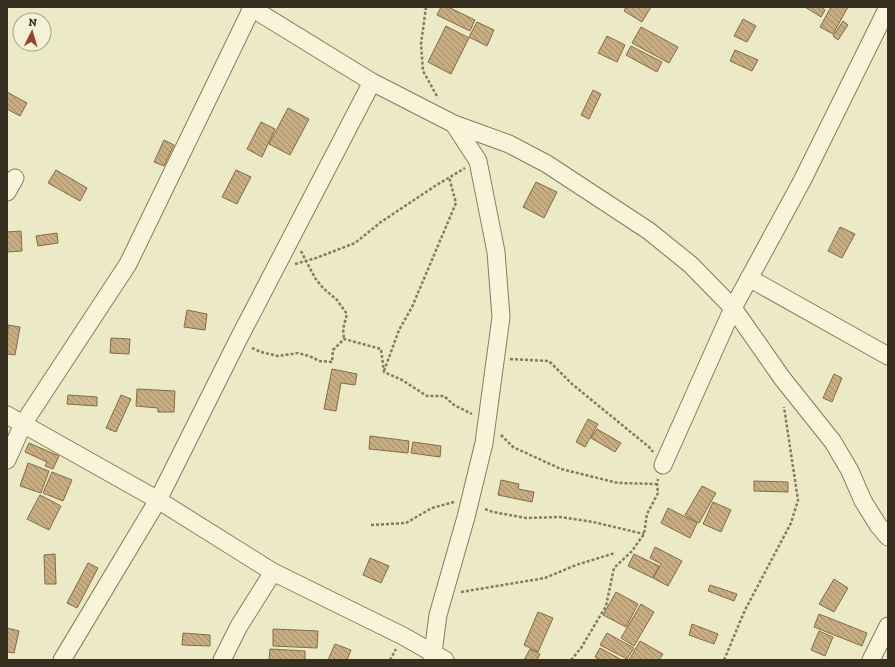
<svg xmlns="http://www.w3.org/2000/svg" width="895" height="667" font-family="'Zilla Slab',serif">
<defs>
<pattern id="building-back-hatch" width="6" height="6" patternUnits="userSpaceOnUse"><rect width="6" height="6" fill="#c7ad7f"/><path d="M-1 5l2 2M0 0l6 6M5-1l2 2" fill="none" stroke="#a28d68"/></pattern>
</defs>
<rect width="100%" height="100%" fill="#ece9c7"/>
<path fill="url(#building-back-hatch)" stroke="#846b45" d="M441,7h7l27,13 -5,11 -33,-16z
M626,7h25l-9,15 -18,-11z
M805,7h16l4,3 -4,7z
M831,7h17l-15,27 -13,-7z
M743,19l13,7 -9,16 -13,-6z
M843,21l5,4 -10,15 -5,-4z
M477,22l17,8 -7,16 -18,-9z
M446,26l23,12 -18,36 -23,-12z
M641,27l37,20 -9,16 -37,-20z
M607,36l18,9 -8,17 -19,-9z
M631,46l31,16 -5,10 -31,-17z
M735,50l23,10 -6,11 -22,-10z
M593,90l8,4 -12,25 -8,-4z
M7,92l20,11 -7,13 -13,-7z
M288,108l21,11 -19,36 -21,-11z
M261,122l14,7 -13,28 -15,-8z
M164,140l10,5 -10,21 -10,-4z
M56,170l31,18 -7,13 -32,-18z
M236,170l15,7 -14,27 -15,-7z
M536,182l21,10 -13,26 -21,-11z
M840,227l15,7 -13,24 -14,-7z
M21,231l1,20 -15,1v-20z
M57,233l1,10 -20,3 -2,-10z
M187,310l20,4 -2,16 -21,-3z
M8,325l12,2 -5,28 -8,-1z
M111,338l19,1 -1,15 -19,-1z
M332,369l25,5 -2,11 -14,-2 -5,28 -12,-2z
M834,374l8,4 -10,24 -9,-4z
M137,389l38,2 -1,21h-16v-4l-22,-2z
M68,395l29,2v9l-30,-2z
M121,395l10,4 -15,33 -10,-4z
M588,419l10,5 -13,23 -9,-5z
M597,429l24,14 -6,9 -24,-14z
M370,436l39,5 -1,12 -39,-4z
M413,442l28,4 -1,11 -29,-4z
M29,443l30,13 -6,13 -8,-3 2,-4 -22,-10z
M28,463l21,8 -8,22 -21,-7z
M52,472l20,8 -9,21 -20,-8z
M501,480l18,4 -1,5 16,3 -2,10 -34,-7z
M754,481l34,1v10l-34,-1z
M702,486l14,7 -17,30 -14,-8z
M40,495l21,11 -12,24 -22,-11z
M713,502l18,8 -10,22 -18,-8z
M668,508l29,15 -7,15 -29,-15z
M655,547l27,14 -14,25 -15,-8 8,-14 -11,-6z
M55,554l1,30h-11l-1,-29z
M634,554l25,12 -6,12 -25,-12z
M370,558l19,8 -8,17 -18,-8z
M88,563l10,5 -21,40 -10,-5z
M834,579l14,9 -14,24 -15,-8z
M710,585l27,9 -3,7 -26,-10z
M616,592l22,12 -12,23 -23,-12z
M641,604l13,8 -20,34 -13,-8z
M538,612l15,6 -15,34 -14,-7z
M819,614l48,19 -5,13 -48,-19z
M692,624l26,10 -4,10 -25,-9z
M7,628l12,3 -5,22 -7,-1z
M273,629l45,2 -1,17 -44,-2z
M819,631l14,6 -8,19 -14,-6z
M183,633l27,2v11l-28,-1z
M607,633l27,15 -7,11 -27,-14z
M640,641l23,13 -4,6h-30z
M335,644l16,6 -4,10h-19z
M600,648l22,12h-21l-6,-3z
M270,649l35,2v9h-36z
M530,649l10,5 -3,6h-13z"/>
<g fill="none" stroke-linecap="round" stroke-linejoin="round">
<g stroke="#867c5d" stroke-width="19">
<path id="minor" d="M250,7l122,75 82,42 55,20 38,20 102,67 42,34 42,43 49,70 51,64 17,29 13,30 15,24 10,12
M7,192l8,-14
M749,278l139,78
M7,415l151,85 115,72 130,64 42,24
M7,460l16,-36 105,-160 124,-256
M663,465l70,-157 69,-127 86,-174
M62,660l96,-160 80,-160 134,-258
M222,660l17,-34 34,-54
M432,660l6,-45 28,-98 18,-74 17,-126 -5,-65 -18,-91 -24,-37
M871,660l17,-34"/>
</g>
<path stroke="#867c5d" stroke-width="2.5" stroke-dasharray="3 2" stroke-linecap="butt" d="M426,7l-5,37 2,27 15,27
M301,251l14,27 8,10 14,12 10,14 -4,15 1,10
M295,264l21,-6 39,-15 26,-21 54,-36 30,-18
M252,348l9,4 17,4 20,-3 11,3 11,5 12,1 1,-12 11,-11 37,10 3,23 18,8 25,16h17l10,9 18,9
M510,359l39,2 23,23 77,63 4,5
M384,371l15,-41 13,-23 44,-104 -7,-26
M501,435l12,12 48,22 57,14 39,1
M485,509l8,3 33,6 34,-1 33,5 51,12
M371,525l35,-2 26,-15 22,-6
M461,592l84,-14 31,-13 39,-12
M390,660l6,-11
M571,660l10,-12 25,-42 8,-38 18,-17 12,-17 3,-20 11,-21 -1,-9 1,-5
M724,660l21,-50 46,-87 7,-23 -14,-93"/>
<use href="#minor" stroke="#f7f4d9" stroke-width="17"/>
</g>
<rect width="895" height="667" fill="none" stroke="#373020" stroke-width="16"/>
<g transform="translate(32 32) rotate(5)"><circle r="19" fill="#f3f1d6" stroke="#a8a48d"/>
<path d="M0-3L7 15L0 10L-7 15Z" fill="#914531"/>
<text y="-6" font-size="11" font-weight="bold" text-anchor="middle" fill="#373020">N</text>
</g>
</svg>
